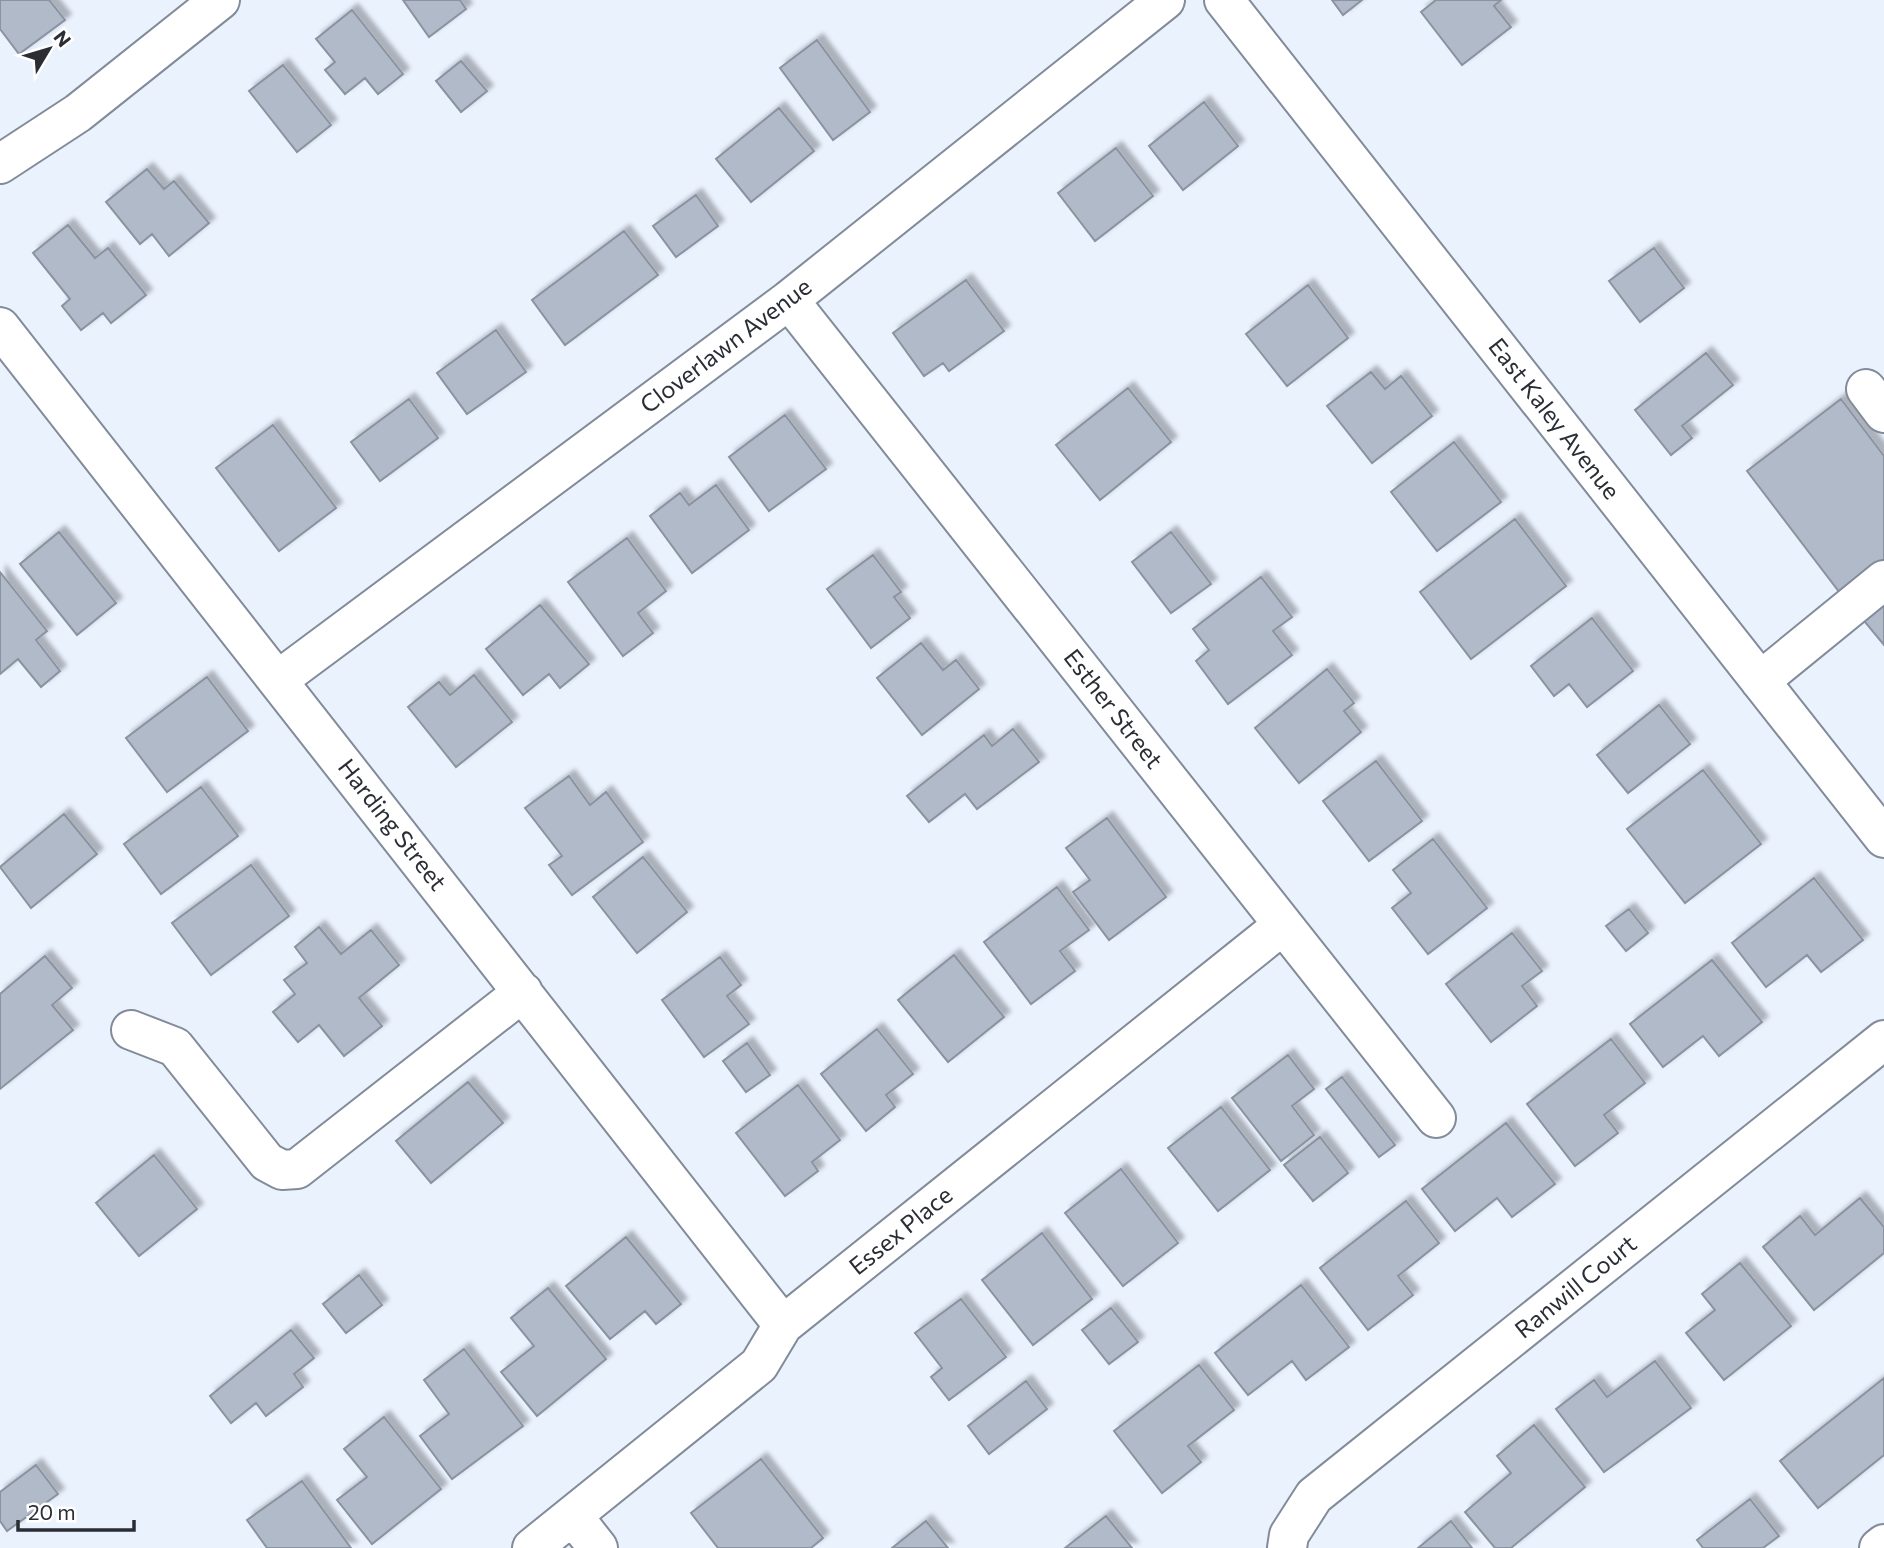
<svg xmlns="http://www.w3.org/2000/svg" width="1884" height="1548" font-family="Commissioner,sans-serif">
<defs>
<filter id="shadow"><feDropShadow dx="6" dy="-6" stdDeviation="2" flood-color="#0004"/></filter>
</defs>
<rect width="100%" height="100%" fill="#eaf2fe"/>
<path fill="#b1bac8" stroke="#8a93a1" stroke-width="2" filter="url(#shadow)" d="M0,0h49l16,20 -46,34 -19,-25z
M403,0h57l6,9 -37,28z
M1332,0h30l-19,15z
M1436,0h65l-7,6 17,21 -49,38 -41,-53z
M352,10l51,64 -25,20 -13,-16 -20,16 -20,-24 10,-8 -19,-23z
M817,40l53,72 -37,28 -53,-72z
M461,61l26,30 -26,21 -25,-31z
M283,65l48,60 -34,27 -48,-61z
M1204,102l34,44 -55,44 -34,-44z
M779,108l35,43 -63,51 -35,-43z
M1116,148l37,48 -58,45 -37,-48z
M147,169l17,20 10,-8 35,42 -40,33 -17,-22 -12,10 -34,-42z
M696,195l22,31 -42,31 -23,-31z
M68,225l27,33 13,-10 38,47 -35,28 -8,-10 -22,17 -19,-24 8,-7 -37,-46z
M624,231l34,44 -93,70 -33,-45z
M1654,248l30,40 -44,34 -31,-41z
M966,280l38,51 -55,40 -6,-8 -19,13 -31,-43z
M1308,285l40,53 -61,48 -41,-52z
M496,330l30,42 -59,42 -30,-41z
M1706,353l27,32 -51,41 10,12 -21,17 -36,-45z
M1371,372l14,17 16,-13 31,40 -60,47 -45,-57z
M1128,388l43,54 -71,58 -44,-55z
M409,399l29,39 -58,43 -29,-39z
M1841,399l43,57v103l-44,34 -93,-122z
M785,415l41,54 -57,42 -40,-54z
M273,425l63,83 -57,43 -63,-83z
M1454,442l47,60 -64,49 -46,-59z
M716,485l33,45 -57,43 -42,-57 30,-23 9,12z
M1515,519l51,67 -95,73 -51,-67z
M59,532l57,71 -39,32 -57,-71z
M1171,532l40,52 -40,29 -39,-51z
M627,538l39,53 -28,22 15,20 -30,23 -55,-74z
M873,555l28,37 -7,5 16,21 -39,30 -44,-59z
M0,572l47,59 -11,9 24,31 -19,16 -23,-28 -18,15z
M1261,577l31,40 -19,14 19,24 -64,49 -32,-43 13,-11 -16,-21z
M1884,597v48l-24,-29z
M540,605l49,59 -29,24 -11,-14 -26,21 -37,-46z
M1592,618l41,53 -46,36 -18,-23 -15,12 -23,-30z
M921,643l22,27 13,-10 23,29 -57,46 -45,-57z
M1327,669l27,34 -10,8 17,21 -62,51 -44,-55z
M474,675l38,47 -56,45 -48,-60 31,-25 11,13z
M207,677l41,54 -81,61 -41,-54z
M1659,705l31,39 -62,49 -31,-38z
M1013,729l26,33 -62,47 -12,-15 -36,28 -22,-26 77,-61 8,11z
M1376,761l46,60 -53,40 -46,-60z
M1703,770l58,74 -76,59 -58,-74z
M569,776l21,29 16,-13 37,50 -71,53 -23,-30 13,-9 -37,-48z
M201,787l37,49 -77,58 -37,-50z
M64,814l33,40 -66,54 -31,-41z
M1107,818l59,79 -57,43 -36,-48 17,-12 -24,-32z
M1433,839l54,69 -59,46 -36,-46 19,-15 -18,-23z
M643,857l44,55 -50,41 -44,-56z
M251,865l38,51 -78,59 -39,-52z
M1814,878l49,62 -42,32 -14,-17 -41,32 -34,-44z
M1057,887l32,43 -29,21 15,20 -44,33 -47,-62z
M1629,909l19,24 -22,18 -20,-25z
M319,927l22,27 30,-24 28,35 -40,33 23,28 -38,30 -25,-31 -21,17 -25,-30 22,-18 -11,-14 23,-17 -12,-16z
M1512,933l30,38 -20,15 15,20 -46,36 -45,-58z
M954,955l50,62 -56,45 -50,-62z
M45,956l27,32 -20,17 21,25 -73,59v-95z
M720,957l21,28 -14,11 22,28 -45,33 -42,-57z
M1712,960l50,62 -43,34 -16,-20 -40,31 -33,-43z
M877,1029l36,45 -27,21 9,12 -29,24 -45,-57z
M1611,1039l34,44 -41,32 14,18 -43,33 -48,-62z
M747,1043l23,32 -24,17 -23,-31z
M1288,1055l26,34 -22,17 22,29 -33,26 -49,-63z
M1342,1077l53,68 -16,12 -53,-68z
M468,1082l35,41 -72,60 -35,-42z
M798,1085l42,55 -28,22 6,9 -33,25 -49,-63z
M1221,1107l49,63 -52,41 -50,-63z
M1506,1123l49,61 -43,33 -15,-19 -42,33 -33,-42z
M1320,1137l28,36 -35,28 -29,-36z
M154,1155l43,54 -58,47 -43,-53z
M1121,1169l57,74 -55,43 -58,-73z
M1860,1198l24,29v26l-70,57 -51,-63 37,-31 15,19z
M1406,1201l33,42 -41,33 15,19 -45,35 -48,-62z
M1042,1233l50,66 -59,46 -51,-65z
M626,1237l55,67 -25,20 -11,-13 -35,28 -44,-53z
M1740,1263l51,63 -67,54 -38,-47 29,-23 -13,-16z
M359,1275l23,30 -36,28 -23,-29z
M1301,1285l48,62 -43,33 -14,-19 -44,34 -33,-42z
M548,1288l58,71 -69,57 -36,-44 33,-26 -23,-28z
M961,1299l45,58 -57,43 -18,-23 11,-9 -27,-35z
M1111,1308l27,34 -29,22 -27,-34z
M291,1330l23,28 -20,16 9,13 -37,29 -10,-13 -25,20 -21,-27z
M464,1349l59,77 -71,53 -32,-43 29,-22 -25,-34z
M1655,1361l36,47 -87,64 -48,-63 38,-29 13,17z
M1199,1365l35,45 -46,36 13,16 -39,31 -48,-62z
M1884,1378v77l-66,53 -38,-47z
M1026,1381l21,28 -58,45 -21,-28z
M384,1417l57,72 -69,55 -35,-44 30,-23 -23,-28z
M1534,1425l51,62 -74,61h-16l-30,-36 46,-39 -14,-17z
M761,1459l62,79 -12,10h-93l-27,-35z
M36,1465l22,29 -51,37 -7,-10v-29z
M302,1481l49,67h-84l-20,-28z
M1750,1499l29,37 -16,12h-60l-6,-8z
M1106,1516l26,32h-67z
M926,1521l22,27h-56z
M1451,1521l21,27h-54z"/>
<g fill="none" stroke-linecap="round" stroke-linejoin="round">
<g stroke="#828b99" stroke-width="42">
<path id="minor" d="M1224,0l660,838
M0,164l78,-51 142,-113
M789,300l647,818
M0,327l783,998
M1866,389l18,24
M278,680l511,-380 376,-300
M1760,681l124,-101
M131,1030l44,17 92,115 15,8 15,-1 226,-177
M573,1516l25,32
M532,1548l227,-183 24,-40 500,-400
M1287,1548l2,-13 25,-39 570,-456
M1879,1548l5,-4"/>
</g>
<use href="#minor" stroke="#fff" stroke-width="38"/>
</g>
<g text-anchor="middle" stroke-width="5" stroke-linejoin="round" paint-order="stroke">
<g font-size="24" fill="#2a2e34" stroke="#fff">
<text transform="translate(726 346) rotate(-37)" y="8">Cloverlawn Avenue</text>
<text transform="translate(1554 419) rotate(52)" y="8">East Kaley Avenue</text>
<text transform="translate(1113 709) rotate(52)" y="8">Esther Street</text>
<text transform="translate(392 825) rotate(52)" y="8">Harding Street</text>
<text transform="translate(901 1231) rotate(-39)" y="8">Essex Place</text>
<text transform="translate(1576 1287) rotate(-39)" y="8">Ranwill Court</text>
</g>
</g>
<g transform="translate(49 49) rotate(52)" stroke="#ffffff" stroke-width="5" paint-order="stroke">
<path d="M0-5L12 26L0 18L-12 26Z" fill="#2a2e34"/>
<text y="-10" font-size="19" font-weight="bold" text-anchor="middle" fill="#2a2e34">N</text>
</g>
<path d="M18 1520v10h116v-10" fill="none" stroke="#2a2e34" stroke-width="3.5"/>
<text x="28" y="1520" font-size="21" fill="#2a2e34" stroke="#ffffff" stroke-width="5" paint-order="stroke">20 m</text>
</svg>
